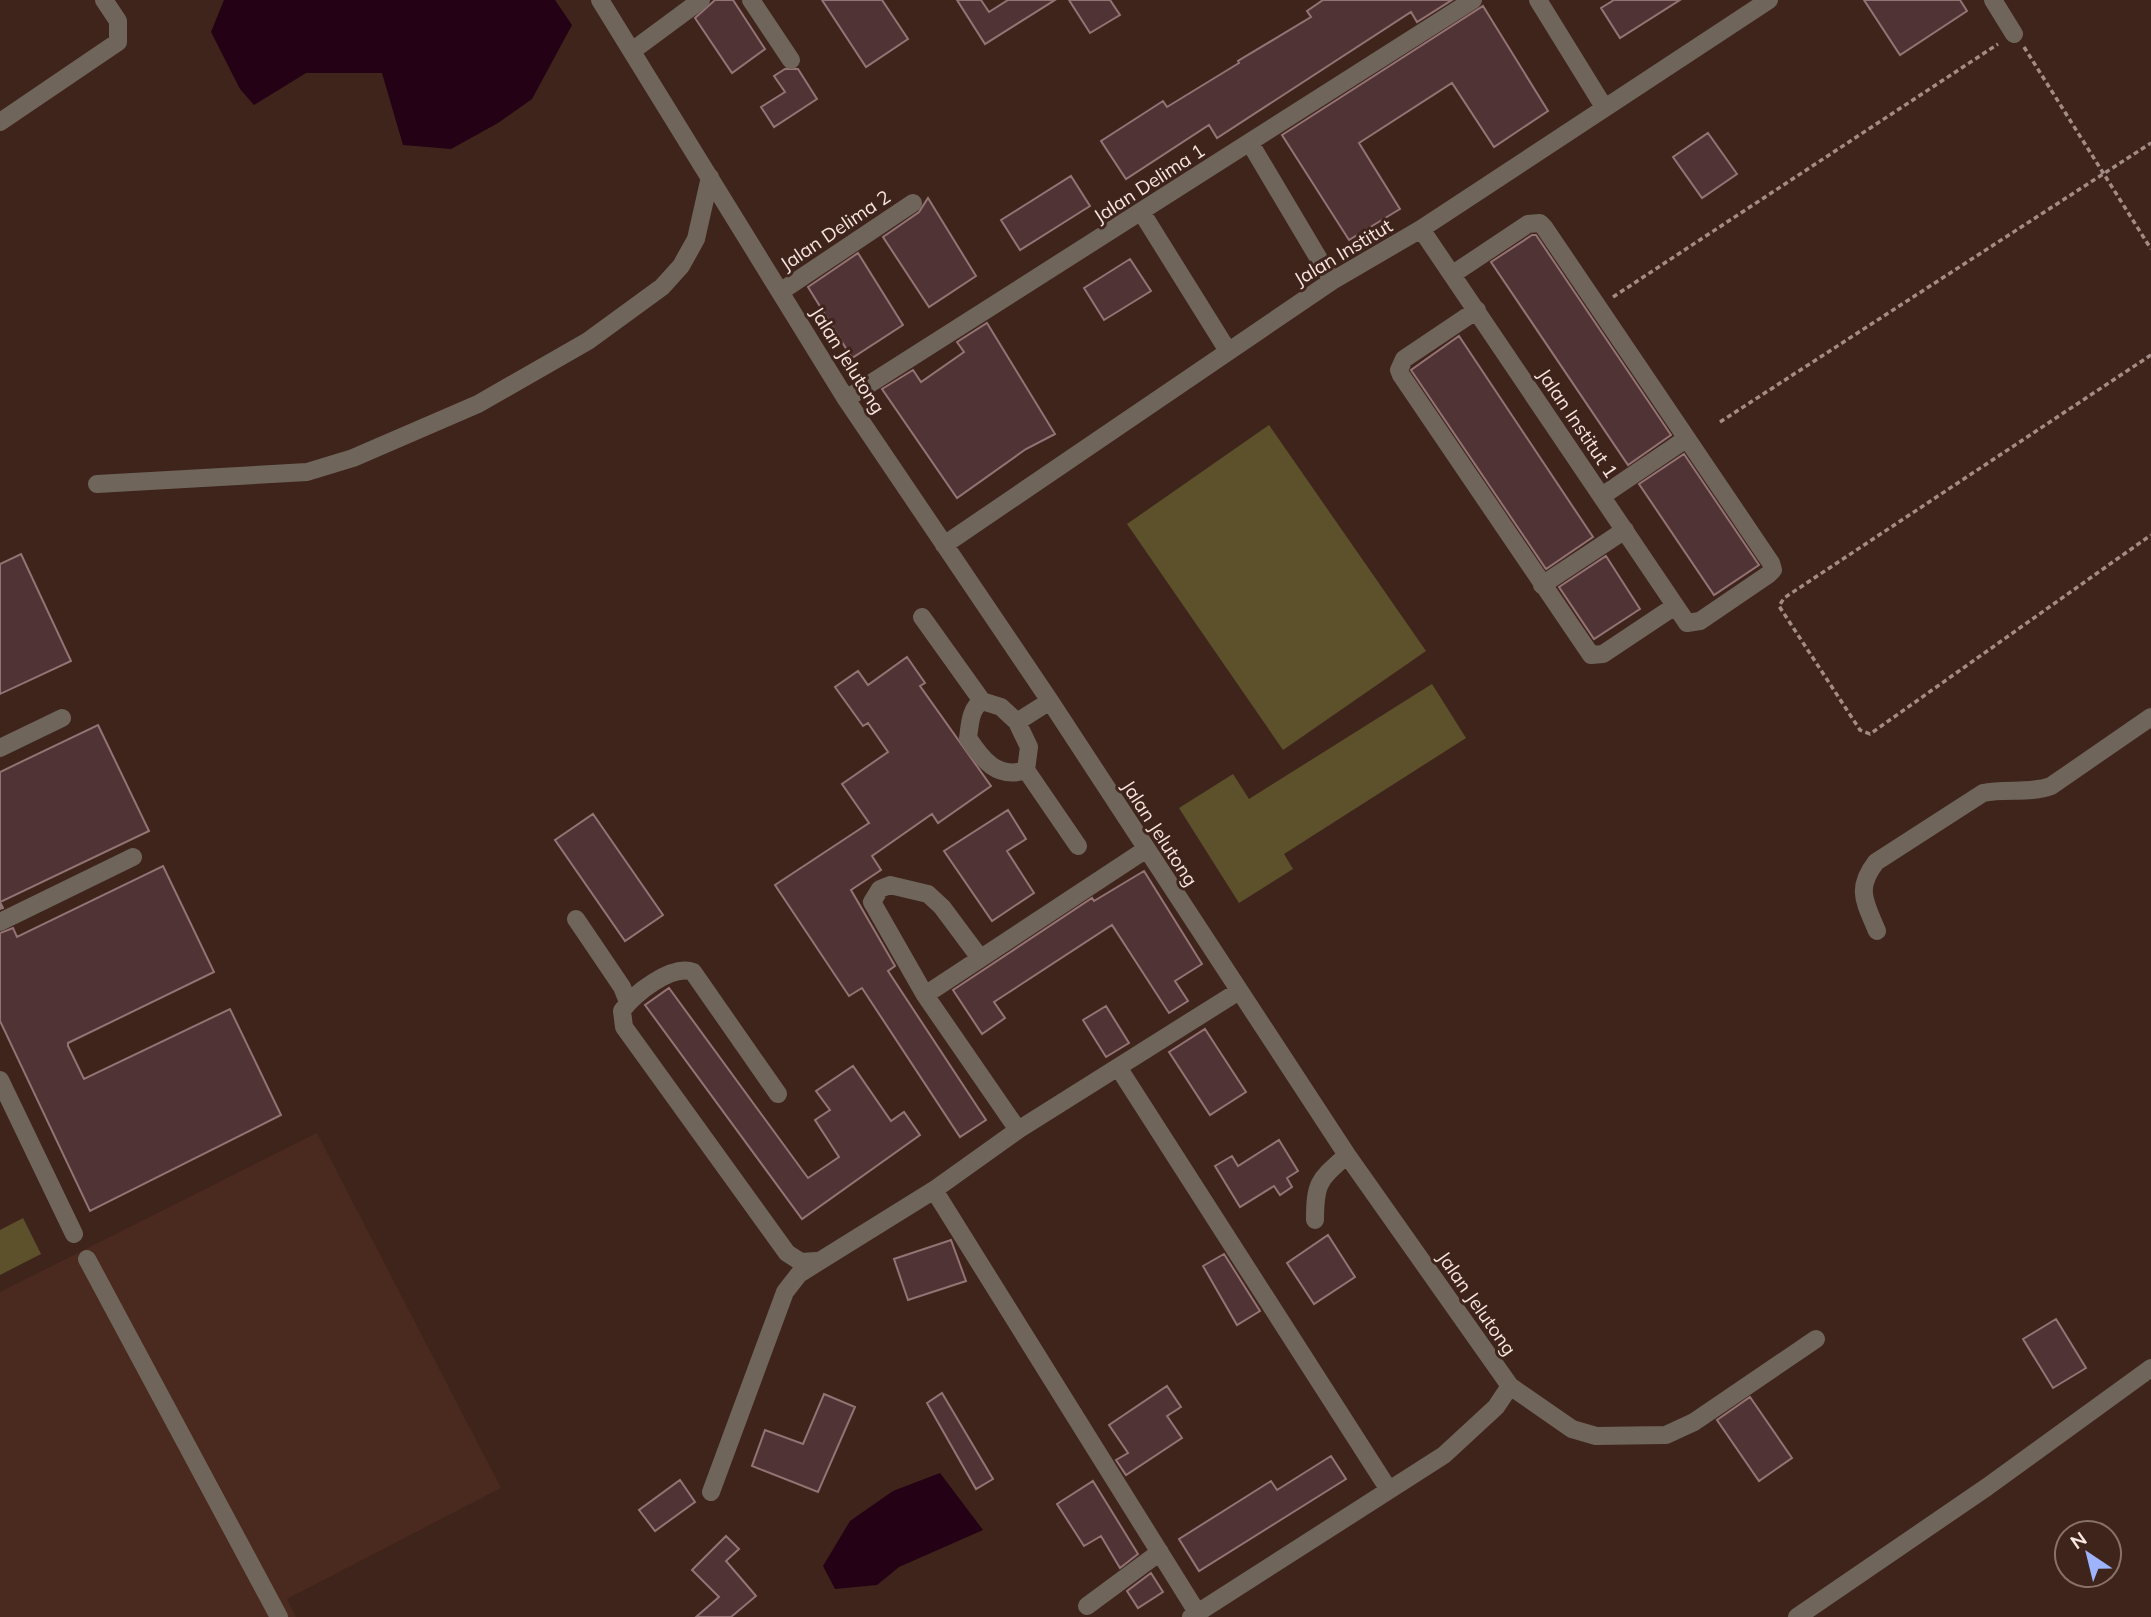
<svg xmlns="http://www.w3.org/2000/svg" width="2151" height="1617" viewBox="0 0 2151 1617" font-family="Mulish,sans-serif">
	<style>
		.built { fill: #4a291e }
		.green { fill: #5d512c }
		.water { fill: #240115 }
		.building { fill: #503335; stroke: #947375; stroke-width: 2 }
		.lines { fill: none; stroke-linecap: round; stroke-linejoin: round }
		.path { stroke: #a28c85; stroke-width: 3.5; stroke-dasharray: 5 3.5; stroke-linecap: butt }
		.minor { stroke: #6f655b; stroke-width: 18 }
		.labels { text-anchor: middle; stroke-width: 6; stroke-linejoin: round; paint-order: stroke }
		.street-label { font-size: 19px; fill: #f7e5df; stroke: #3e241b }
	</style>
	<rect width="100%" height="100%" fill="#3e241b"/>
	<path class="built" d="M317,1133L501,1488L287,1599L296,1617H0V1292Z"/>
	<path class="green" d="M1269,425L1426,651L1283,750L1127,524Z
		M1432,684L1466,738L1284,854L1293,869L1239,903L1179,808L1233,774L1249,799Z
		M23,1218L41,1254L0,1275V1230Z"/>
	<path class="water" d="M224,0H555L572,25L532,99L498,123L451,149L403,145L382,73H306L254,105L240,89L211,32Z
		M940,1473L983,1530L899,1567L877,1585L835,1589L823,1566L850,1521L893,1491Z"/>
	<path class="building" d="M715,0H733L765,49L732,73L695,18Z
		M822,0H882L908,39L866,67Z
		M957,0H981L989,12L1008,0H1055L985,44Z
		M1069,0H1110L1120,15L1090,33Z
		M1323,0H1452L1417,22L1411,12L1217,138L1209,125L1126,179L1101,141L1163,101L1167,107L1239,63L1238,61L1311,17L1307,11Z
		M1614,0H1680L1620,38L1601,8Z
		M1864,0H1960L1967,11L1900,55Z
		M1483,6L1548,111L1494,147L1452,83L1359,143L1400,209L1349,240L1282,135Z
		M785,69H798L817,99L774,127L761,107L785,92L774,76Z
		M1708,133L1737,174L1702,198L1673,157Z
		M1071,176L1090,206L1020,250L1001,220Z
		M928,198L976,276L929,307L883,237L919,212Z
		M1532,235H1536L1671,435L1628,465L1491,262Z
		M858,253L903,325L852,358L808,287Z
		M1130,259L1151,291L1104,320L1084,288Z
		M987,323L1055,434L1026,449L957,498L882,389L913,370L921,382L964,352L957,342Z
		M1459,336L1593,537L1546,569L1411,370Z
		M1684,454L1759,565L1714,595L1639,484Z
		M21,554L71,661L0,694V564Z
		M1606,556L1640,609L1594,639L1559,587Z
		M907,657L925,683L920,686L991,786L938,823L932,814L872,856L881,870L851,890L895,966L888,971L986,1120L960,1137L862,988L849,996L775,885L869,823L842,784L888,752L868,723L863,726L835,687L858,671L868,685Z
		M98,725L149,831L0,902L3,908L0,909V772Z
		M1008,810L1026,839L1007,851L1034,893L992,921L944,851Z
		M593,814L663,915L625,941L555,840Z
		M163,866L214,972L68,1043V1046L84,1079L230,1009L281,1115L90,1211L0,1021V933L13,928L17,937Z
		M1144,871L1202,964L1175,981L1188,1001L1169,1013L1112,925L994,1002L1005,1018L982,1034L953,990L1092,898L1094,901Z
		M669,988L808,1178L839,1157L815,1120L830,1110L816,1091L853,1066L891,1121L904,1112L920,1135L802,1219L645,1005Z
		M1106,1006L1129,1043L1106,1057L1083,1020Z
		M1205,1029L1246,1092L1210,1115L1169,1052Z
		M1279,1140L1298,1171L1287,1178L1292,1187L1280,1195L1274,1186L1240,1207L1215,1166L1232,1156L1238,1166Z
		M1328,1235L1355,1277L1314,1304L1287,1263Z
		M951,1240L966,1281L908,1300L894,1259Z
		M1224,1254L1260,1311L1237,1325L1203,1266Z
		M2056,1319L2086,1368L2053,1388L2023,1339Z
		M1167,1386L1181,1407L1167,1416L1182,1438L1126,1475L1116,1460L1128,1453L1109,1425Z
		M942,1393L993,1479L976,1489L927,1403Z
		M824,1394L855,1407L818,1492L752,1466L765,1430L803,1444Z
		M1750,1397L1792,1458L1759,1481L1717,1420Z
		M1331,1456L1346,1479L1199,1571L1179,1539L1271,1481L1277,1490Z
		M680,1480L695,1502L655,1531L639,1510Z
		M1093,1481L1138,1554L1120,1568L1101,1536L1084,1546L1057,1504Z
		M726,1536L739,1549L726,1561L756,1596L731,1617H696L719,1597L692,1570Z
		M1151,1573L1163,1592L1138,1608L1127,1591Z"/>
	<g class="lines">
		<path class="path" d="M2024,47L2151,249
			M1613,297L1998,44
			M2151,355L1784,598L1779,606L1860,730L1870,734L2151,535
			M1720,422L2151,143"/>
		<path class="minor" d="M600,0L846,399L1050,701L1347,1155L1510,1386L1572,1429L1596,1436L1666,1435L1694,1422L1816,1339
			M751,0L791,60
			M1538,0L1604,107
			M1993,0L2014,34
			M632,51L701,0
			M0,122L118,42V21L104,0
			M1250,143L1332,281
			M1142,213L1228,351
			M1421,229L1687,623L1700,621L1769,574L1773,570L1771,563L1544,227L1540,223L1528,224L1453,274
			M780,292L913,203
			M1477,310L1404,359L1399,370L1401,375L1591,655L1603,654L1675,606
			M846,399L1473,0
			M97,484L307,472L353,458L478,404L588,341L662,287L681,266L696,239L710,177
			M1602,496L1686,439
			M944,545L1332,281L1421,229L1769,0
			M1542,585L1625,530
			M922,617L982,701L1001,707L1017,722L1029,747L1026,770L1078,846
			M982,701C970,709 970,724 968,738C982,759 997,780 1026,770
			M1017,722L1050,701
			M0,748L62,718
			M576,919L622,987L628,1002
			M0,922L133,857
			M1877,931C1865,902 1855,889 1876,862L1983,793C2005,788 2030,794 2051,786L2151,717
			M980,958L942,907L928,894L890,885L880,889L872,902L925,995L1018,1130
			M925,995L1145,850
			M1118,1067L1389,1490
			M0,1080L74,1234
			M778,1094L693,972C672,964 633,994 622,1011L624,1027L787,1253L801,1262L816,1261
			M934,1190L1200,1617
			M1315,1220C1315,1182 1319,1180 1347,1155
			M87,1259L279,1617
			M711,1492L785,1292L799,1274L934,1190L1018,1130L1239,991
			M1087,1606L1160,1552
			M1191,1617L1444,1455L1496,1407L1510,1386
			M1797,1617L1987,1487L2151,1368"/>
	</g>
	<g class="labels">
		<g class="street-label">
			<text transform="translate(1149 183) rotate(-33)" y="7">Jalan Delima 1</text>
			<text transform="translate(835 230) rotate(-34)" y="7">Jalan Delima 2</text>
			<text transform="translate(1343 252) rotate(-31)" y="7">Jalan Institut</text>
			<text transform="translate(848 360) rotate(58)" y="7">Jalan Jelutong</text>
			<text transform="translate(1578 423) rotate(56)" y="7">Jalan Institut 1</text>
			<text transform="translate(1160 833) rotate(57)" y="7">Jalan Jelutong</text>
			<text transform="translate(1477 1303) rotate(55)" y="7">Jalan Jelutong</text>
		</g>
	</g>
	<g transform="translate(2088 1554) rotate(325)"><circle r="33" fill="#3e241b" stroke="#887169" stroke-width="2"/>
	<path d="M0-5L12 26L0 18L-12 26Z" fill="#9db4fd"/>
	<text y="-10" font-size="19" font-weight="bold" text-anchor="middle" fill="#f7e5df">N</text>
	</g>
</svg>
